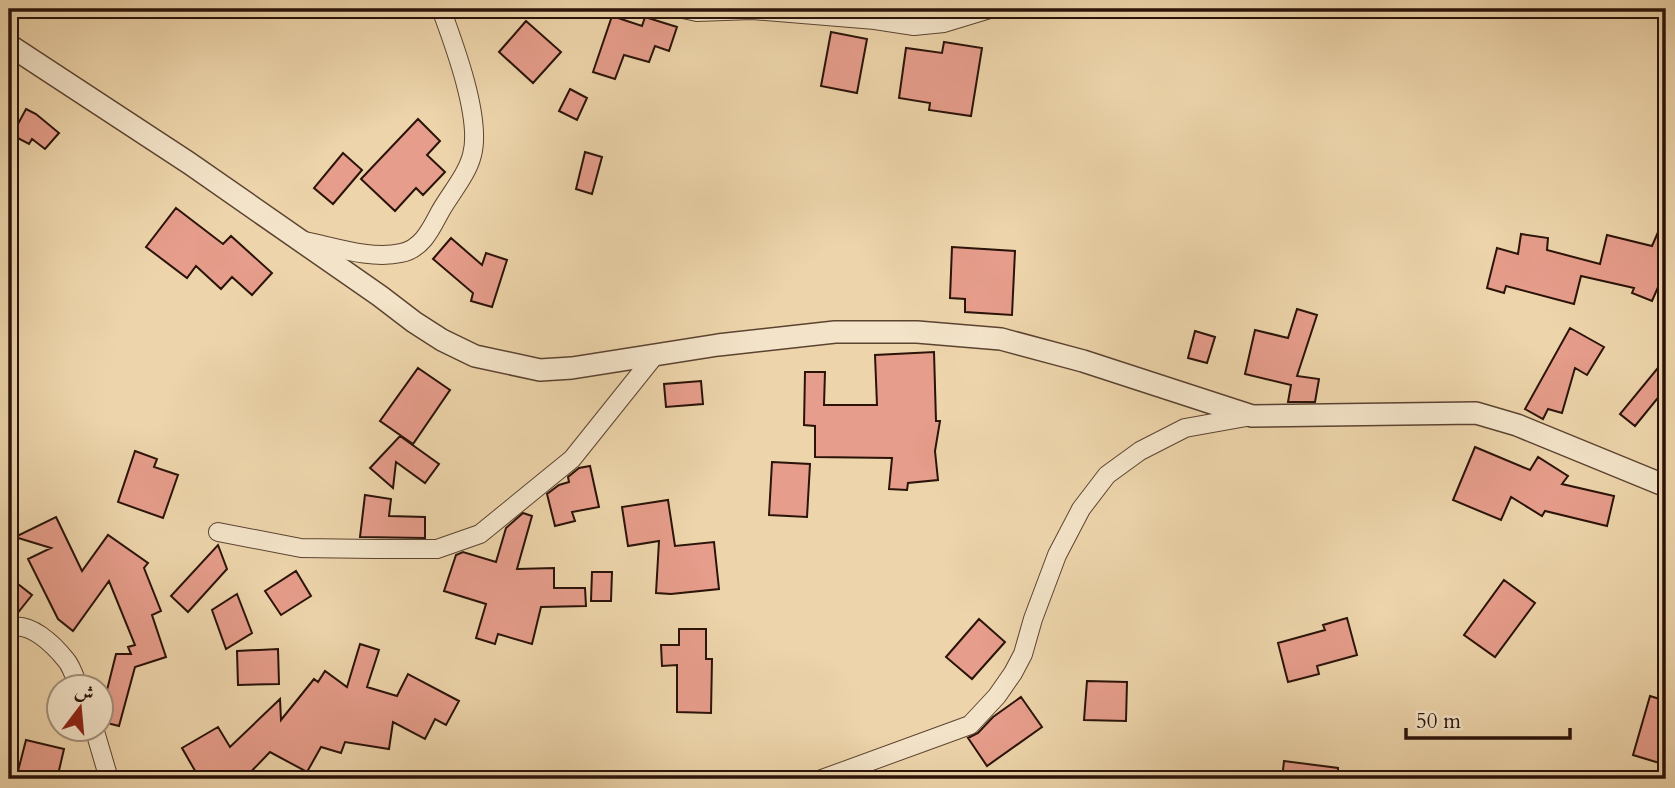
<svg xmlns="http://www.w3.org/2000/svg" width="1675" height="788" viewBox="0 0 1675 788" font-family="Cardo,Amiri,serif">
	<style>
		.building { fill: #e69d8b; stroke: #2a1309; stroke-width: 2 }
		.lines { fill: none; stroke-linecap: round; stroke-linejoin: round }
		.minor-casing { stroke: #5b4331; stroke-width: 20 }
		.tertiary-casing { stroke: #5b4331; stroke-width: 24 }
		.minor { stroke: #f3e3c8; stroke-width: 18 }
		.tertiary { stroke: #f3e3c8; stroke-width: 21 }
	</style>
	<rect width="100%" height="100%" fill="#edd4aa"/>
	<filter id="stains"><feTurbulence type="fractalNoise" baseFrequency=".00286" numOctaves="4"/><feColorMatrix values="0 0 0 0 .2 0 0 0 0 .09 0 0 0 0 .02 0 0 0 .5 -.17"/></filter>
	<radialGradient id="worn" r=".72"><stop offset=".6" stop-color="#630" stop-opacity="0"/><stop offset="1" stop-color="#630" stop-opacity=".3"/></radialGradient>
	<path class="building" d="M612,16L642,26L645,17L677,27L669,51L655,46L649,62L624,55L615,79L593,72Z
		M526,21L561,52L533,83L499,52Z
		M831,32L867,39L857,93L821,86Z
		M944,42L982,48L971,116L929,110L930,103L899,98L906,48L942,53Z
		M570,89L587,98L577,120L559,111Z
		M26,109L36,114L59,133L45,149L32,139L29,144L12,135Z
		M418,119L440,141L427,155L445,172L423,195L416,188L395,211L361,179Z
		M585,152L602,157L592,194L576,189Z
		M343,153L362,170L333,204L314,188Z
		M176,208L223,244L231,236L272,273L252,295L232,277L221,289L196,266L187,278L146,247Z
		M1666,214V269L1652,301L1632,293L1634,288L1581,276L1574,304L1506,286L1504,293L1487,288L1497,248L1518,254L1521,234L1548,238L1547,250L1600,264L1607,235L1652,246Z
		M451,238L482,265L486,253L507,260L492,307L471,301L473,293L433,259Z
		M952,247L1015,251L1012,315L965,312V299L950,298Z
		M1297,309L1317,315L1297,376L1319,379L1315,402H1288L1291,385L1245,374L1255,330L1288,338Z
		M1570,328L1604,347L1587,375L1575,368L1562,413L1548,409L1543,419L1525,409Z
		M1195,331L1215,337L1207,363L1188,358Z
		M934,352L936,421H940L935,451L938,480L908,483L907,490L889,489L892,458L815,457V426L804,425L805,372H825L824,405H877L875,355Z
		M1666,358V388L1635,426L1620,414Z
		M418,368L450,390L413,444L380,421Z
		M701,381L703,404L666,407L664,384Z
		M400,436L439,464L425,483L396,462L393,488L370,468Z
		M1475,447L1530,470L1538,457L1568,476L1562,484L1614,496L1607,526L1545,511L1542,516L1511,497L1501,520L1453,500Z
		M135,451L157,459L154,467L178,475L163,518L118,502Z
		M772,462L810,464L807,517L769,515Z
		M590,466L599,507L572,512L575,521L555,526L547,494L559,485L569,482L568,477L579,468Z
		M365,495L391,499L389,516L425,517V538L360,537Z
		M668,500L675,546L714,542L719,589L671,594L656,593L659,541L628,546L622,507Z
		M523,513L532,516L517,569L554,568V588H585L586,606L541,607L532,644L498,634L495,644L476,638L486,604L444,591L456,555L463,552L496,562L506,528Z
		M56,517L82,571L108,535L148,563L144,568L161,611L152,615L166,657L135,667L119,726L103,722L102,710L116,654H131L128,647L135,645L109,581L73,631L58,619L28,559L51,548L15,537Z
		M218,545L227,569L188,612L171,596Z
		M296,571L311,596L281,615L265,591Z
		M592,572H612L611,601H591Z
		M9,577L32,595L16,615L9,616Z
		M1504,580L1535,603L1495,657L1464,635Z
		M237,594L252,633L226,649L212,610Z
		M1347,618L1357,655L1317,666L1319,674L1288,682L1278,643L1325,630L1323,625Z
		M979,619L1005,642L972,679L946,657Z
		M679,629H706V659H712L711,713L677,712V665L662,666L661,645H679Z
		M360,644L379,650L367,687L397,696L408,674L459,701L446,725L435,719L425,739L393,722L389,749L345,742L341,753L321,747L307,772L270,752L244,779H201L198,776L182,748L218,727L230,747L280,699L281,720L314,679L318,682L325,671L347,687Z
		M278,649L279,684L238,685L237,651Z
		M1087,681L1127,682L1126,721L1084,720Z
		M1650,696L1666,701V765L1633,755Z
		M1021,697L1042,727L987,766L968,738L978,733L993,717Z
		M26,740L64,749L57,779H33L17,775Z
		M1284,761L1338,768V779H1282Z"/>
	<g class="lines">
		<defs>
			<path id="minor" d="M683,9L697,12L752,10L875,20L914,26L944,23L990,9
				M300,240C332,246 370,260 401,253C422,249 431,229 440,212C450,194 467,175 472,155C482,119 454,44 441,9
				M218,532L301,548L375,549H437L480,534L572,459L656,354
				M9,628C29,620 54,645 66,660C72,667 75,678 78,686
				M94,728L109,779
				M822,779L970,725L997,696L1013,673L1023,654L1033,619L1057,555L1081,509L1107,475L1140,451L1185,428L1252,416"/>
			<path id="tertiary" d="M9,45L189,163L380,296L414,322L442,340L475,356L540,370L572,368L718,345L835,332H917L1001,339L1083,361L1252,416L1476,413L1517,425L1666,486"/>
		</defs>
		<use href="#minor" class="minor-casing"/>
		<use href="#tertiary" class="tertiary-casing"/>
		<use href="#minor" class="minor"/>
		<use href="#tertiary" class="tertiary"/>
	</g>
	<rect width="1675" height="788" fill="none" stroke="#edd4aa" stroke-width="35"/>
	<rect x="10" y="10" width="1654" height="767" fill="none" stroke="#2a1309" stroke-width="3.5"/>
	<rect x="18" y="18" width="1640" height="753" fill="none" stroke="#2a1309" stroke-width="2"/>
	<g transform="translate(80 708) rotate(16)"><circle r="33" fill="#f3e3c8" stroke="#a3907c" stroke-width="2"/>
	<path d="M0-5L12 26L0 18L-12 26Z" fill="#8f2418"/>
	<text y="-10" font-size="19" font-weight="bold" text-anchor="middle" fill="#2a1309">ش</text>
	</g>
	<path d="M1406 728v10h164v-10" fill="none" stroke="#2a1309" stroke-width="3.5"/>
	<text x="1416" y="728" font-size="21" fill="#2a1309" stroke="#f3e3c8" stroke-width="5" paint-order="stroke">50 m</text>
	<rect width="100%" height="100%" filter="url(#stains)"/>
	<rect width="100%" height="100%" fill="url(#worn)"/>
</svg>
